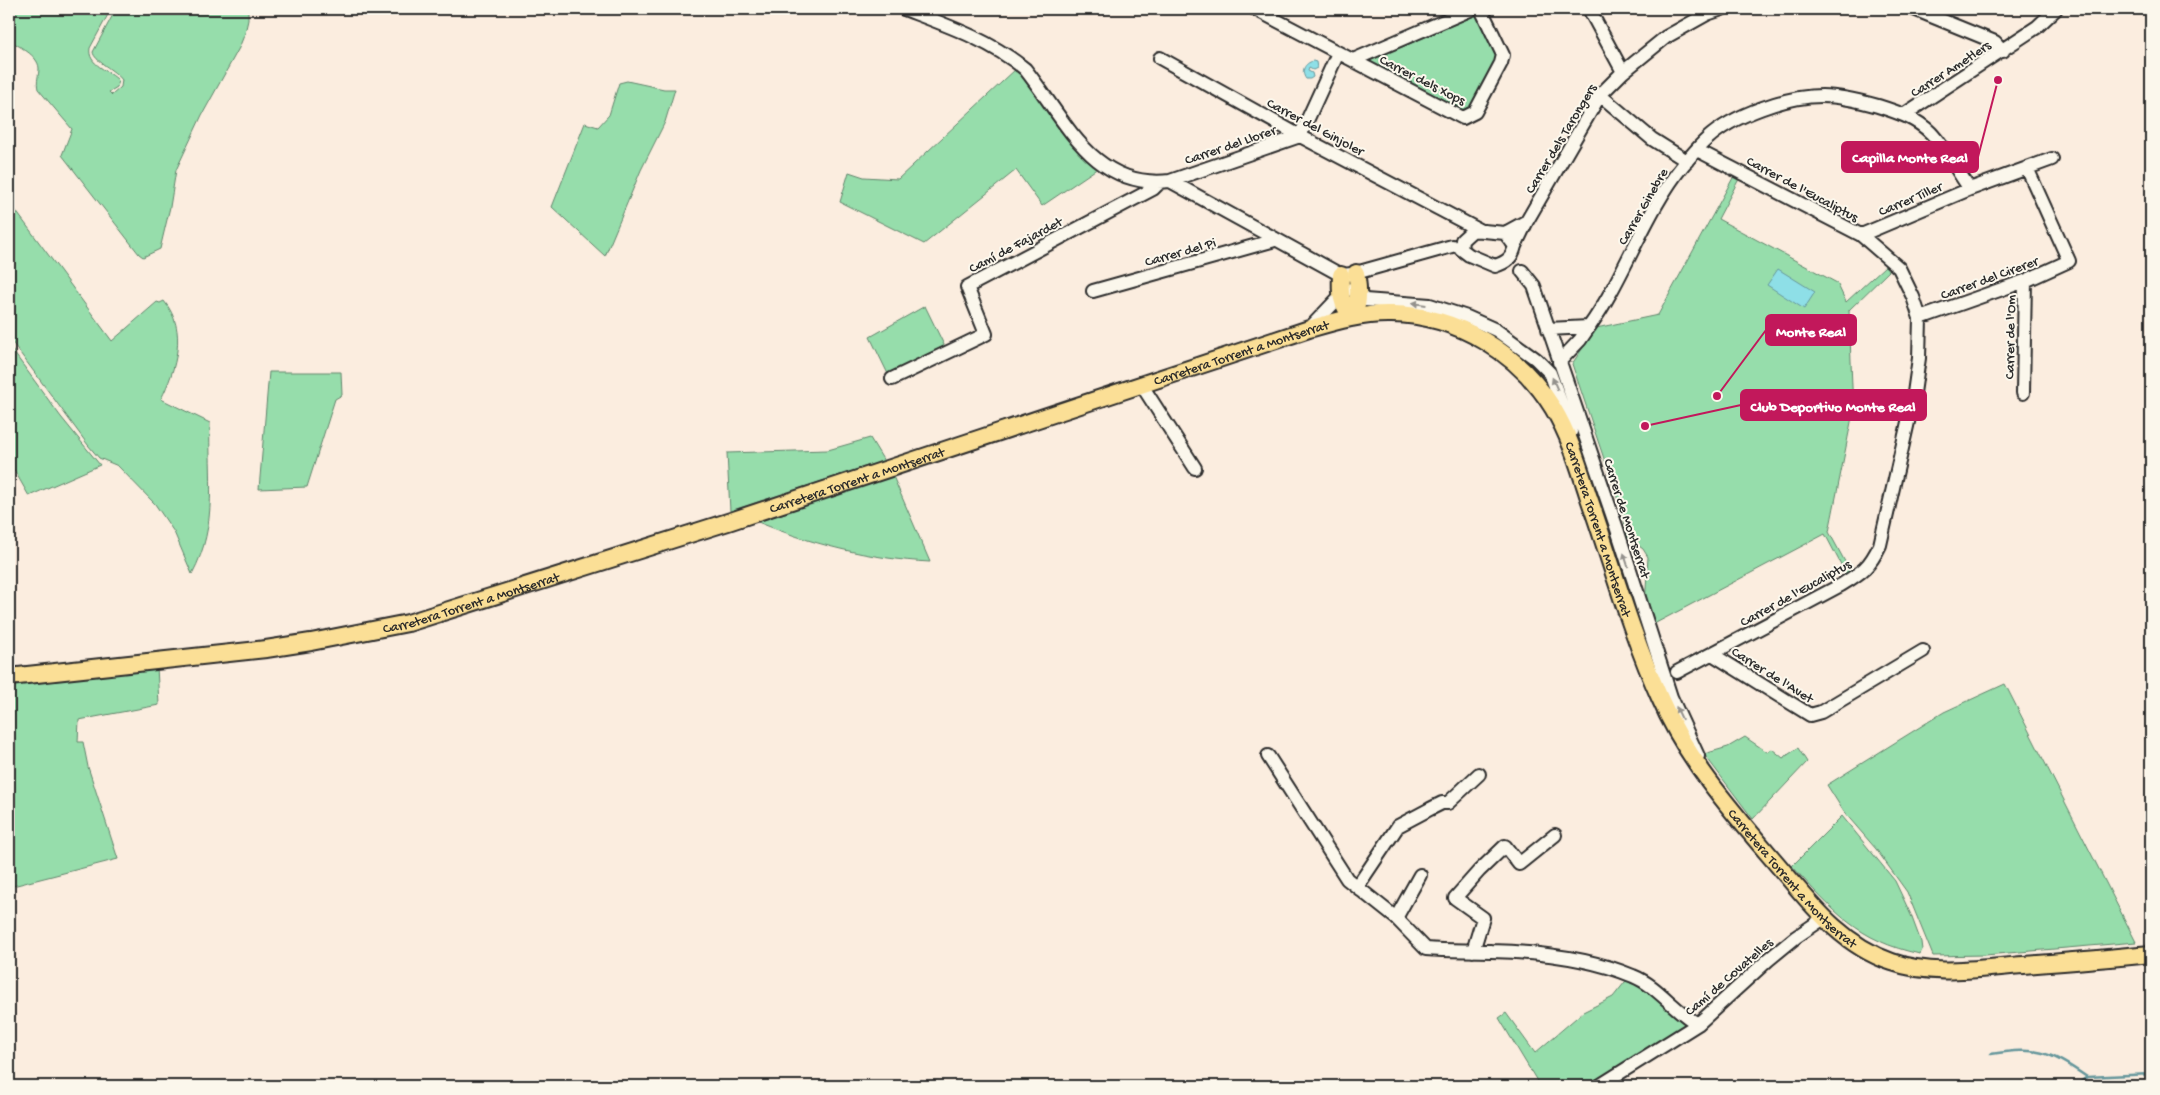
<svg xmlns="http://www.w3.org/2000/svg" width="2160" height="1095" viewBox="0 0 2160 1095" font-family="'Gochi Hand',sans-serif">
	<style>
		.green { fill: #96ddab; stroke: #60846b }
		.water { fill: #8edfe7; stroke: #66979c }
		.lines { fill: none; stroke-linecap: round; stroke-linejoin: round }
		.stream { stroke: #66979c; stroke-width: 2.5 }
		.minor-casing { stroke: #2b2b2b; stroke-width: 16 }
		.major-casing { stroke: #2b2b2b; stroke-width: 20 }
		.minor { stroke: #fbf7ec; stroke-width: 12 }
		.major { stroke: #fbdf96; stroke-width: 16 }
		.oneway { fill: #93918c }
		.labels { text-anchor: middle; stroke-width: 4; stroke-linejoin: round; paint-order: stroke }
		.street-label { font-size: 14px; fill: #2b2b2b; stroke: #fbf7ec }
		.leader { fill: none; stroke: #c2185b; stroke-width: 2 }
		.callout-dot { fill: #c2185b; stroke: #fbf7ec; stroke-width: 2 }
		.callout { fill: #c2185b; stroke: #c2185b; stroke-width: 2 }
		.callout-label { font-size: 15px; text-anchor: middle; font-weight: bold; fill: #fff }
	</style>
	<rect width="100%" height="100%" fill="#fbeddf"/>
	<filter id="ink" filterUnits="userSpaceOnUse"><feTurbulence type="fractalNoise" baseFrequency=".02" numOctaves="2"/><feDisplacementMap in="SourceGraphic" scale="10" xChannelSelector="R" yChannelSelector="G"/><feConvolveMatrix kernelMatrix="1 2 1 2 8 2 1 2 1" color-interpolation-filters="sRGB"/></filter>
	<g filter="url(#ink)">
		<path class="green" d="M9,9H111L90,48C87,65 109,70 119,81L117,87L109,92L112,95L121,87L122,80C115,70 94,61 93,52L116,9H248V20L245,33L239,48L202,115L176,170L170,207L160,249L143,257L139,254L62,155L72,129L38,89C36,81 39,75 39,68C38,55 18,46 9,40Z
			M1477,15L1497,51V60L1469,109L1463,112L1367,62Z
			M1017,68L1098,168L1042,206L1016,170L924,244L840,202L849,172L864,177L898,179Z
			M627,81L664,89H675L665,122L641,170L605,256L552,207L585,123L598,127L609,115L619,83Z
			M1734,176L1739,179L1718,219L1837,283L1846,302L1885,266L1889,271L1849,310L1853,412L1829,532L1850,571L1846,574L1825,534L1652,625L1644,620L1648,557L1643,549L1628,538L1623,515L1572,364L1596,328L1658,315Z
			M13,207L112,341L157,302L160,303L164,301C188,330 176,369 161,399L210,423C208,475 219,524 192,574L174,532L155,504L118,466L99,458L88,445L9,338V211Z
			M925,306L945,347L888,374L870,337Z
			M9,346L61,417L100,465L29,496L9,461Z
			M269,372H341L342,395L335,399L307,487L259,489Z
			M870,438L884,461L730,511L727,453L828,450Z
			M892,474L930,562C869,559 810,544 753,520Z
			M157,666L159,705L79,720L78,742H83L88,767L118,859L9,887V684Z
			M2005,684L2136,942L1985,955L1933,956L1907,892L1876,849L1844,812L1827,785L1944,712Z
			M1745,737L1767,752L1772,749L1783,758L1798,748L1807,762L1753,819L1704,754L1728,747Z
			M1842,816L1895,881L1911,915L1921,942L1922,950L1920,954C1858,941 1833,911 1792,866Z
			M1629,977L1691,1025L1593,1086H1540L1499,1018L1506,1013L1535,1053L1583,1012L1613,997Z"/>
		<path class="water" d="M1313,61L1316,62L1317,68L1313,70L1309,68L1308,71L1312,73L1313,77L1310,79H1306C1300,71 1305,63 1313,61Z
			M1778,269L1815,292L1804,309L1767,285Z"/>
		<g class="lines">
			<path class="stream" d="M1991,1054C2037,1047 2048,1050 2087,1077
				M2075,1086L2087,1077L2151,1074"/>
			<defs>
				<path id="minor" d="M904,9C946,25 990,40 1025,69C1065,119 1093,190 1170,181L1341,275L1352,274L1452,246
					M1255,9L1463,118L1475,112L1501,63L1503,55L1481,9
					M1589,9L1623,72
					M1914,9L1995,42L2003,51
					M1160,58L1300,136L1479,230
					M1353,60L1472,9
					M1600,95L1652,139L1687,161
					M1905,114L2037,27L2056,9
					M1170,181L1300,136L1338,53
					M1527,221L1600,95L1623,72L1666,37L1707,14L1722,9
					M1473,230L1505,233L1515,246C1512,258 1507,262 1495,266L1469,255L1461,249L1462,240Z
					M1505,233L1527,221L1515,246
					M1861,235L1970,189L2052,159
					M1522,271L1534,286L1616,526L1671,697L1698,756
					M1093,291L1275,240
					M1920,318L2025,281L2069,261L2027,168
					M1589,327C1625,277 1645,211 1684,164C1691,156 1699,146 1707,139C1733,115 1787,96 1822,96C1841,96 1860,101 1878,106C1897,112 1916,118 1931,133C1946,149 1957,171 1970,189
					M1309,329L1346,290L1353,289L1365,300L1430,305L1467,317L1496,330L1536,359L1550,373L1570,426L1571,432
					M1548,329L1589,327L1580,340L1559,362
					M892,379L986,334L967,287L1153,189L1160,182
					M1141,384L1195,468
					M2023,393L2025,281
					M1712,654L1810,715L1821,712L1923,651
					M1677,672L1841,585C1862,572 1869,568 1880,545L1913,400L1919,358L1920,318L1913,297L1899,268L1861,235L1697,150
					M1268,756L1347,879L1396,918L1426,949C1448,951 1469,950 1491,951C1536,952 1591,958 1633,976C1658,986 1674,1011 1698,1024
					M1357,887L1398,826L1430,809L1442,803H1448L1479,774
					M1396,918L1420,875
					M1473,951L1483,918L1455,898L1479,871L1505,846L1519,864L1555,835
					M1599,1086L1698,1024L1768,960L1796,937L1824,918"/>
				<g id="major">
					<path d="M1341,275C1340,291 1340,305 1353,317"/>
					<path d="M1353,317C1360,303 1359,288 1356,273"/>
					<path id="s1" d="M9,677L266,649L311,642L408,623L731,521L1309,329C1336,321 1364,313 1392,314C1457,315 1519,353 1553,408C1570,436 1579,467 1589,498C1612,564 1631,634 1660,698C1688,763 1737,817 1782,870C1814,908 1844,946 1892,962C1935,977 1980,968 2024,965C2067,962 2109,958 2151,954"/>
				</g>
			</defs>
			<use href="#minor" class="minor-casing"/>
			<use href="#major" class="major-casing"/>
			<use href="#minor" class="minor"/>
			<use href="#major" class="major"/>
		</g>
		<defs><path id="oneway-solid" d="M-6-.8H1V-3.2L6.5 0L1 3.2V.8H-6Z" transform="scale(1.25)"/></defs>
		<g class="oneway">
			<use href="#oneway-solid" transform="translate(1419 304) rotate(-172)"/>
			<use href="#oneway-solid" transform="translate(1555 384) rotate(-113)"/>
			<use href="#oneway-solid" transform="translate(1626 560) rotate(-108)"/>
			<use href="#oneway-solid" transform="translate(1679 713) rotate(-115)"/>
		</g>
	</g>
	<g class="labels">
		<g class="street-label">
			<text transform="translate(1950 68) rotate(-33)" y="5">Carrer Ametlers</text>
			<text transform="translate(1423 79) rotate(27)" y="5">Carrer dels Xops</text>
			<text transform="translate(1316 126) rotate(28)" y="5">Carrer del Ginjoler</text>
			<text transform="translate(1560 138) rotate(-59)" y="5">Carrer dels Tarongers</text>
			<text transform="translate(1230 144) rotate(-19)" y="5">Carrer del Llorer</text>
			<text transform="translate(1803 188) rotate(28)" y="5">Carrer de l'Eucaliptus</text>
			<text transform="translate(1910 198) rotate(-23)" y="5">Carrer Tiller</text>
			<text transform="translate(1642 206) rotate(-60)" y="5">Carrer Ginebre</text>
			<text transform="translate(1015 244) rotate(-28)" y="5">Camí de Fajardet</text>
			<text transform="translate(1180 251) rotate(-16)" y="5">Carrer del Pi</text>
			<text transform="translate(1989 277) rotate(-20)" y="5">Carrer del Cirerer</text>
			<text transform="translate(2009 337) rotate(-89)" y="5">Carrer de l'Om</text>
			<text dy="5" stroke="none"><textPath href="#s1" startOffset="1279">Carretera Torrent a Montserrat</textPath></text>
			<text dy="5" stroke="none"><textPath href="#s1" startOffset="874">Carretera Torrent a Montserrat</textPath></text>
			<text transform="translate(1628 518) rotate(72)" y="5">Carrer de Montserrat</text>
			<text dy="5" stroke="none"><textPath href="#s1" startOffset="1759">Carretera Torrent a Montserrat</textPath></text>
			<text transform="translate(1795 592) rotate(-29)" y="5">Carrer de l'Eucaliptus</text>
			<text dy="5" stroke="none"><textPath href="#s1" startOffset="469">Carretera Torrent a Montserrat</textPath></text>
			<text transform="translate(1773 674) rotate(32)" y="5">Carrer de l'Avet</text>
			<text dy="5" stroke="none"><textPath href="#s1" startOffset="2164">Carretera Torrent a Montserrat</textPath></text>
			<text transform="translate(1728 976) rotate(-41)" y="5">Camí de Covatelles</text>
		</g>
	</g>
	<path class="leader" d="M1998 80L1978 157M1717 396L1766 330M1645 426L1741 405"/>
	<g class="callout-dot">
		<circle cx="1998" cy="80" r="5"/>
		<circle cx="1717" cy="396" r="5"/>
		<circle cx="1645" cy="426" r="5"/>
	</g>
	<g class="callout">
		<rect x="1842" y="142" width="136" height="30" rx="5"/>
		<rect x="1766" y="315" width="90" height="30" rx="5"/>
		<rect x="1741" y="390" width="185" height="30" rx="5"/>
	</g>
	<g class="callout-label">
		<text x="1910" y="162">Capilla Monte Real</text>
		<text x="1811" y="336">Monte Real</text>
		<text x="1833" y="411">Club Deportivo Monte Real</text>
	</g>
	<rect width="2160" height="1095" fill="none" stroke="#fbf7ec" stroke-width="30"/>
	<rect x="15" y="15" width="2130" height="1065" fill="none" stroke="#2b2b2b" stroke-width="2" filter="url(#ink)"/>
</svg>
